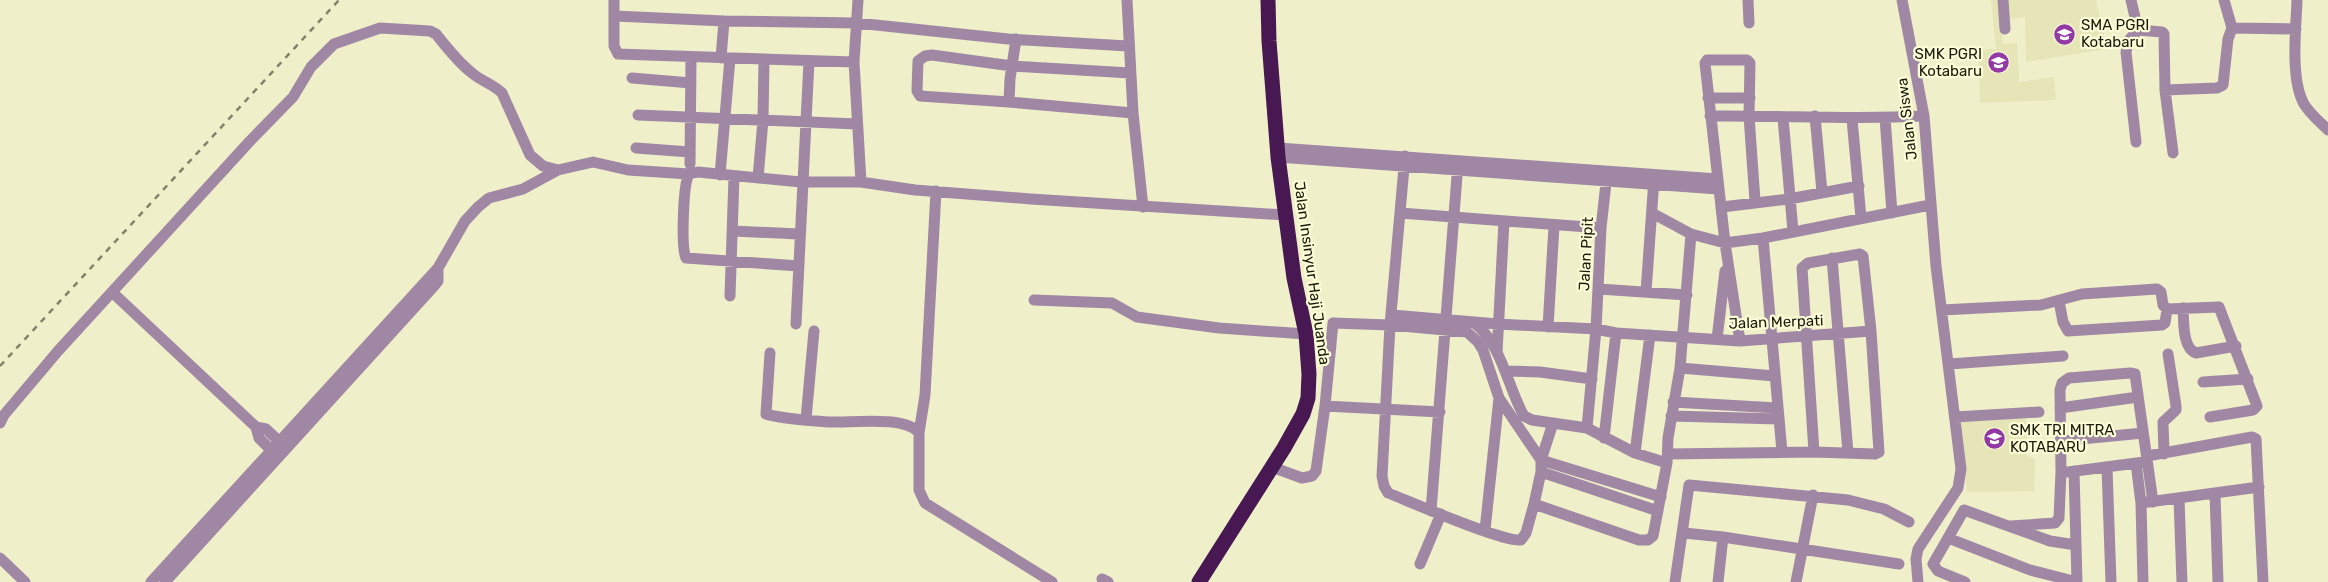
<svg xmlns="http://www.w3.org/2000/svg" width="2328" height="582" viewBox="0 0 2328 582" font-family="Rubik,sans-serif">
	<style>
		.built { fill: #e5e5b8 }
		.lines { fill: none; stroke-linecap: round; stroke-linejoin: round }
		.minor { stroke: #a088a5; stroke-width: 11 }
		.highway { stroke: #481852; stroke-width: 15 }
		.rail { stroke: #82826a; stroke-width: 2.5; stroke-dasharray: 6 6; stroke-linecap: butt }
		.labels { text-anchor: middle; stroke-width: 4.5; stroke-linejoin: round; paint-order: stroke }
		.poi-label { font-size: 15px; fill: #1a1a0d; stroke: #fcfdd7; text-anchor: start }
		.street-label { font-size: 15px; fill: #1a1a0d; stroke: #fcfdd7 }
	</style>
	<rect width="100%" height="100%" fill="#efefca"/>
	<path class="built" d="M1991,0H1997L2003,44L2017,43L2019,82L2054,77L2056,100L1980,103L1978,50L1996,49Z
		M2007,0H2096L2107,49L2026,62L2025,17L2009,19Z
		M2026,418L2027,456L2035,459L2034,491L1967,492L1960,422Z"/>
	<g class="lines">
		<path class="minor" d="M614,0V46L618,54L854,62
			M858,0L854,62L861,182L915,190L1031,199L1285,215
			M1127,0L1133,113L1143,207
			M1748,0L1749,23
			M1902,0L1924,116L1936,266L1961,469L1958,488L1918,549L1916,559L1918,582
			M2003,0L2005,29
			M2131,0L2138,30L2129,40L2126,52L2136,142
			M2297,0C2296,29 2290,79 2304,104C2310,114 2320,122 2328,130
			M615,16L724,21L857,23L1008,39L1128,46
			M2232,28L2296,29
			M2138,30L2162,32L2164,34L2165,90L2173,153
			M1016,39L1010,79L1009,102L1133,113
			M721,58L724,21
			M632,78L691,83
			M2165,90L2217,88L2223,85L2228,39L2232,28L2224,0
			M1708,98H1750
			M1009,102L920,96L917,91L918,61L925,56L932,55L1012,66L1130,73
			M638,115L857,124
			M1710,116C1781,115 1852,120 1924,116
			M1815,116L1822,192
			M1783,118L1793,231
			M1885,118L1892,213
			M1852,119L1861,218
			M636,148L690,152
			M1278,148L1718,179
			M1405,156L1390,325L1382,476L1384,486L1388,493C1411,502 1502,542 1521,540L1526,533L1534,504L1541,472V460L1553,423
			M1278,157L1718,189
			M690,164L691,58
			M720,175L730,58
			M758,178L763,120L764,59
			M1722,207L1789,199L1859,186
			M1400,213L1601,228
			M1652,213L1691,234L1725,243L1763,238L1930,205
			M733,231L799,234
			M1763,238L1782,452
			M1832,258L1848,453
			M799,266L686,258C681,248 683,184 689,174L698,172L801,182H861
			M438,268L465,221L478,207L489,198L523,189L558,170
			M1599,289L1687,295
			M112,292L256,427
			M1646,292L1654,179
			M730,296L734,177
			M1034,300L1112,303L1137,317L1219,328L1306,334
			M2059,301L2063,322L2068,331L2162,325L2165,323L2167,309
			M2183,308C2184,321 2182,348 2196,353L2236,346
			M1942,310L2041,305L2082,294L2157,289L2161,292L2163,305L2167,309L2219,307L2257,406L2253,410L2210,417
			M1392,315L1498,324L1596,329L1616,333L1740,341L1871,331
			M1473,322C1502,343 1507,386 1524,416L1532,420L1587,428L1635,453L1667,463
			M796,324L809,61
			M1548,327L1554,226
			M1717,339L1725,271
			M1740,341L1725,243L1705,63L1707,60H1747L1750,63L1749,116L1755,201
			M770,353L766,414C778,418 814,421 828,422C850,423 905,415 919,433V490L925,503L1052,582
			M1497,353L1504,221
			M1949,364L2063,356
			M1680,368L1775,376
			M1505,371L1540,372L1592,379
			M2203,382L2248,379
			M1673,402L1777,408
			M1325,406L1440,412
			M2060,408L2138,397
			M1671,416L1778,419
			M1955,417L2039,412
			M806,419L814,331
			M0,423L4,415L58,351L250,141L293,97L311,67L334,44L380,28L430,31L436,34C447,48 459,63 472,73C481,81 493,84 502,93L530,155L543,166L558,170L593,162L628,170L689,174
			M1587,428L1596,329L1601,228L1607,174
			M919,433L925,395L936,191
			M1604,438L1616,333
			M2061,441L2143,433
			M1635,453L1650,335
			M275,454L259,438L256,427L266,429L283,445
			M1668,454L1814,452L1875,454L1879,452L1871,331L1863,256L1860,254L1808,263L1802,268L1814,452
			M2164,454L2163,422L2176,410V406L2168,354
			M2147,456L2252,437L2256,439L2263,582
			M2136,463L2141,503L2143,582
			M1272,467L1302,478L1312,476L1316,471L1325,406L1333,323L1390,325L1467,332L1478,342L1483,350L1499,398L1541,460L1661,497
			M2107,468L2111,582
			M2074,471L2077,582
			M1541,472L1658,511
			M2068,472L2144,462
			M2215,494L2218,582
			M2179,499L2182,582
			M2141,503L2259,487
			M1534,504L1639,540H1648L1653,536L1667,463L1668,438L1680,368L1691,234
			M1431,511L1458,163
			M2011,526L2055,523L2059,518L2061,472L2060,390L2062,383L2069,378L2130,373L2135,374L2153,502
			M1485,530L1499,398
			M1684,533L1723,537L1899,564
			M1948,538L2030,570L2077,582
			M0,558L25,582
			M1420,564L1441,514
			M1102,579L1108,582
			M151,582L438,268V281L434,286L165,582
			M1675,582L1689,485L1848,500L1884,509L1909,522
			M1718,582L1723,537
			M1796,582L1813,495
			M1965,582L1938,571L1933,564L1964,510L2050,541L2076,545"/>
		<path class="highway" d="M1199,582L1284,448L1303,414L1308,398L1309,374L1306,334L1294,278L1278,157L1269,41L1268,0"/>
		<path class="rail" d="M0,366L339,0"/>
	</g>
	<defs>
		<symbol id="school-disc" viewBox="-11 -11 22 22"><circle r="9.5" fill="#9339a5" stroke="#fcfdd7"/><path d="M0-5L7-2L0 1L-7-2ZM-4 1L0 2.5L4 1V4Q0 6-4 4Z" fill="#fff"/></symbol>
	</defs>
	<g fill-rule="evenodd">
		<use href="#school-disc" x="2052" y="22" width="25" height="25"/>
		<use href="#school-disc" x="1986" y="50" width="25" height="25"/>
		<use href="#school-disc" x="1982" y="426" width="25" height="25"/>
	</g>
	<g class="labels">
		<g class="poi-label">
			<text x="2081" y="30">SMA PGRI<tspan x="2081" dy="17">Kotabaru</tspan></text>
			<text x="1982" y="59" text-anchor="end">SMK PGRI<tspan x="1982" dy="17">Kotabaru</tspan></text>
			<text x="2010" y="435">SMK TRI MITRA<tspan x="2010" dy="17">KOTABARU</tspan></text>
		</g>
		<g class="street-label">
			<text transform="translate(1907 119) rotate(-97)" y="5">Jalan Siswa</text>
			<text transform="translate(1586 254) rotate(-87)" y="5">Jalan Pipit</text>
			<text transform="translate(1312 273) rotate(82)" y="5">Jalan Insinyur Haji Juanda</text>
			<text transform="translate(1776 322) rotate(-2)" y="5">Jalan Merpati</text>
		</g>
	</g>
</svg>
